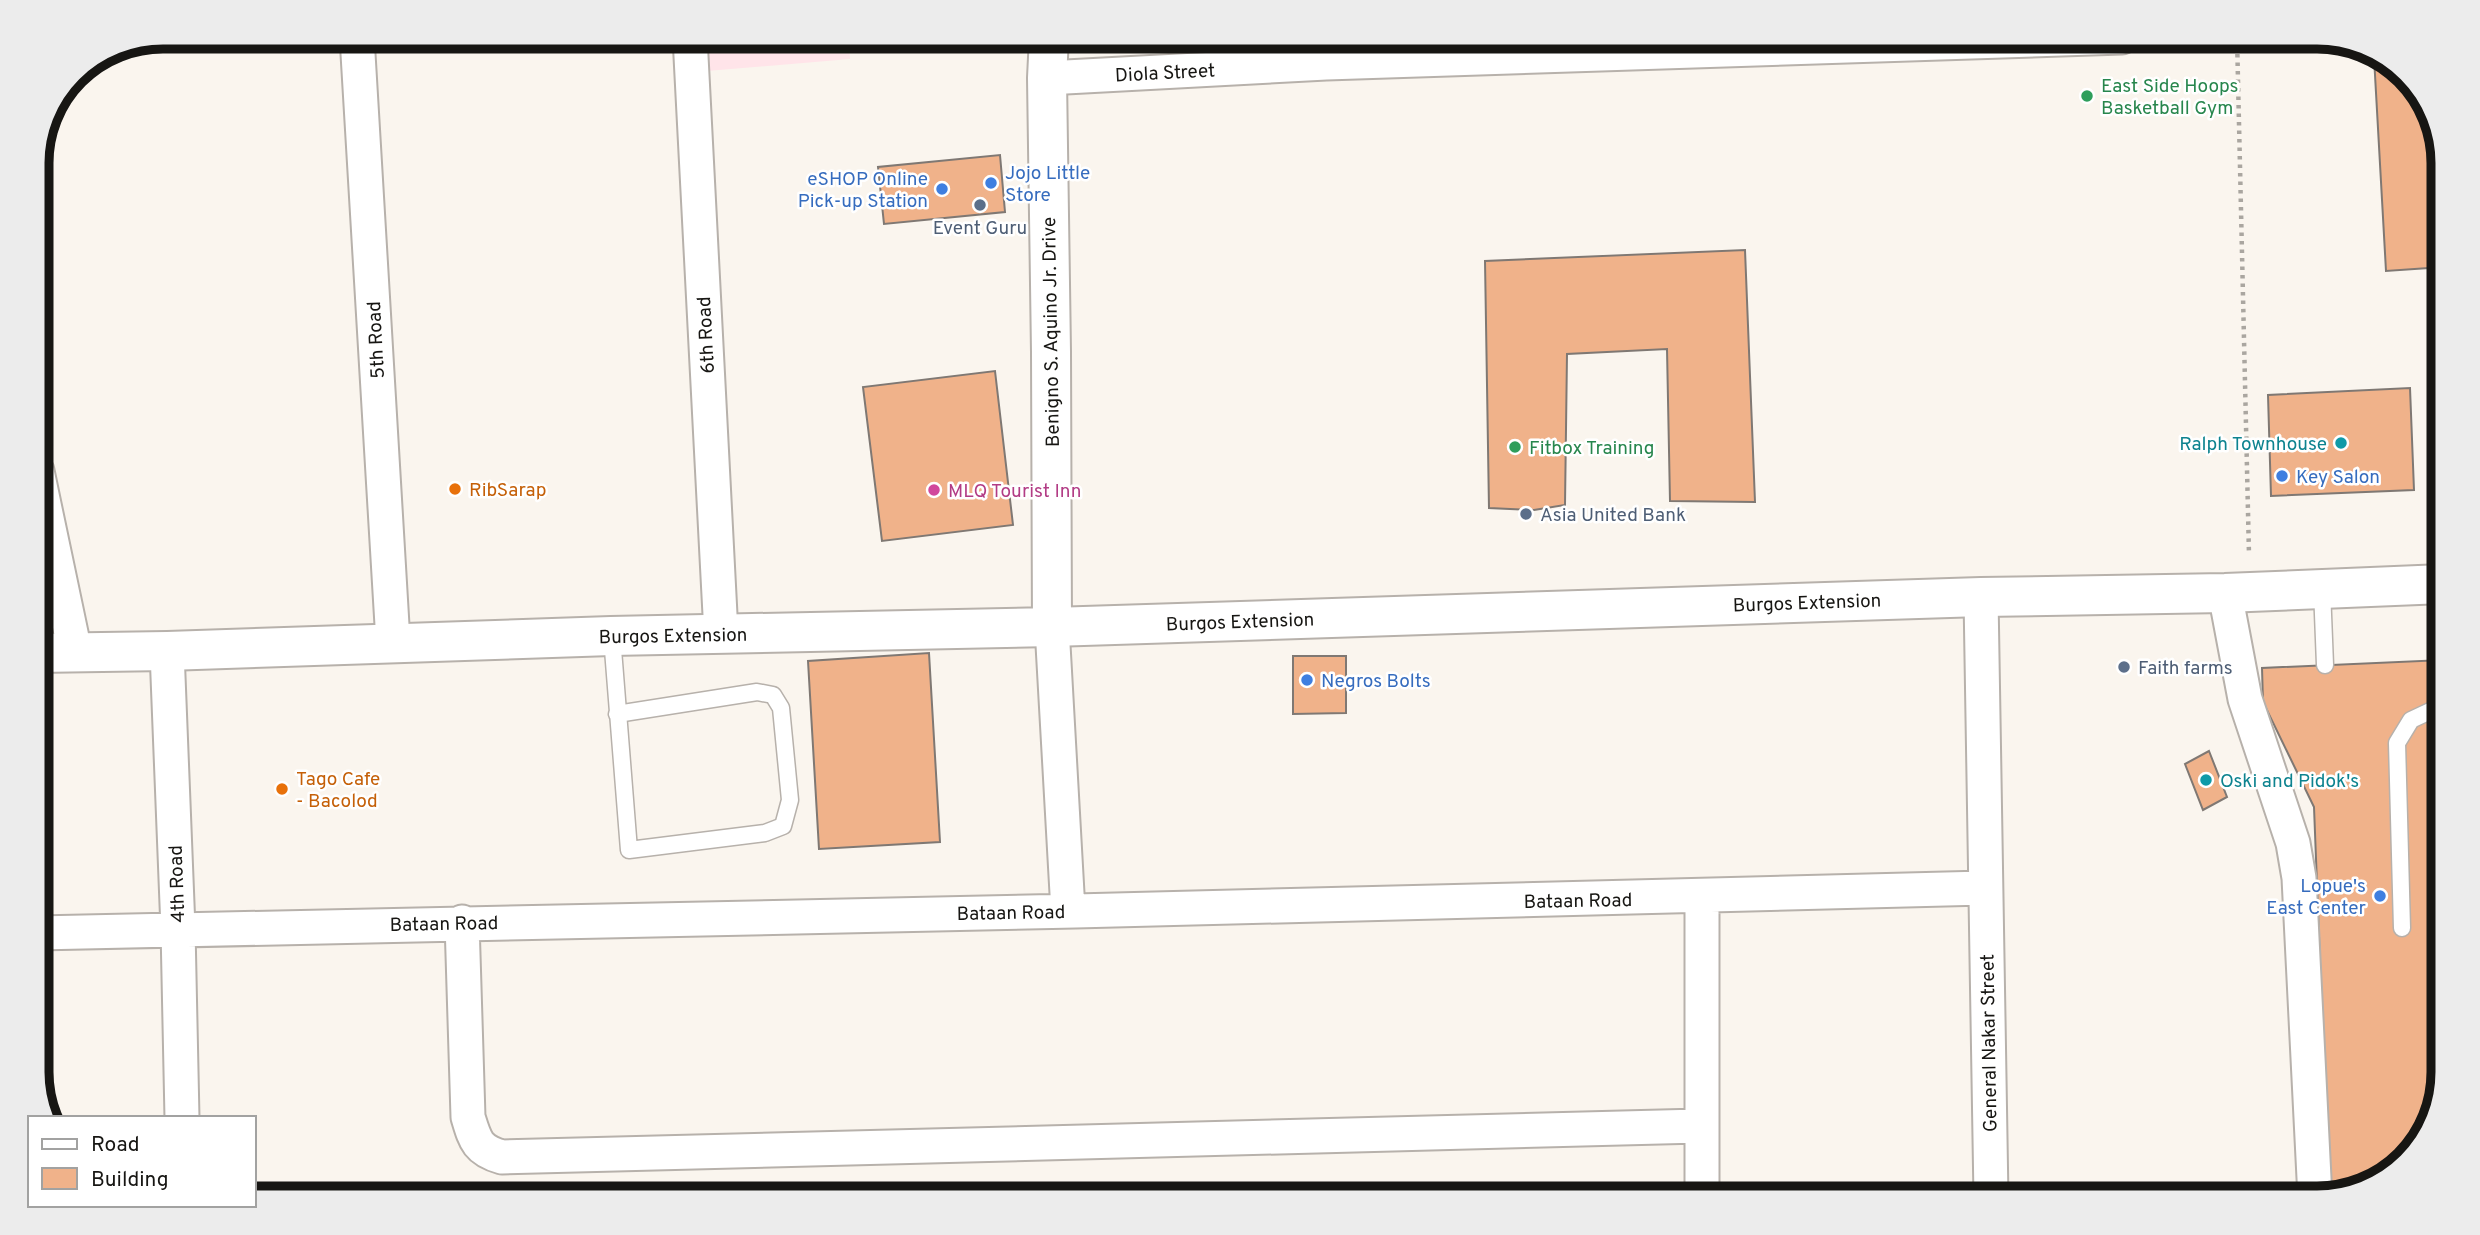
<svg xmlns="http://www.w3.org/2000/svg" width="2480" height="1235" viewBox="0 0 2480 1235" font-family="Overpass,sans-serif">
	<style>
		.education { fill: #ffe4e9 }
		.building { fill: #f0b28a; stroke: #7f7873; stroke-width: 2 }
		.lines { fill: none; stroke-linecap: round; stroke-linejoin: round }
		.service-casing { stroke: #b7b1ab; stroke-width: 19 }
		.minor-casing { stroke: #b7b1ab; stroke-width: 37 }
		.secondary-casing { stroke: #b7b1ab; stroke-width: 42 }
		.path { stroke: #aaa6a0; stroke-width: 4.5; stroke-dasharray: 3.5 5; stroke-linecap: butt }
		.service { stroke: #fff; stroke-width: 16 }
		.minor { stroke: #fff; stroke-width: 33 }
		.secondary { stroke: #fff; stroke-width: 38 }
		.leisure-dot { fill: #2e9e5b; stroke: #fff; stroke-width: 2.5 }
		.shop-dot { fill: #3f7fe0; stroke: #fff; stroke-width: 2.5 }
		.service-dot { fill: #5c6f8a; stroke: #fff; stroke-width: 2.5 }
		.culture-dot { fill: #0f9aa8; stroke: #fff; stroke-width: 2.5 }
		.food-dot { fill: #e8710a; stroke: #fff; stroke-width: 2.5 }
		.hotel-dot { fill: #d1479c; stroke: #fff; stroke-width: 2.5 }
		.labels { text-anchor: middle; stroke-width: 5; stroke-linejoin: round; paint-order: stroke }
		.street-label { font-size: 19px; fill: #171613; stroke: #fff }
		.leisure-label { font-size: 19px; fill: #27864d; stroke: #fff; text-anchor: start }
		.shop-label { font-size: 19px; fill: #366cbe; stroke: #fff; text-anchor: start }
		.service-label { font-size: 19px; fill: #4e5e75; stroke: #fff; text-anchor: start }
		.culture-label { font-size: 19px; fill: #0d838f; stroke: #fff; text-anchor: end }
		.food-label { font-size: 19px; fill: #c56008; stroke: #fff; text-anchor: start }
		.hotel-label { font-size: 19px; fill: #b23c85; stroke: #fff; text-anchor: start }
		.rim { fill: none; stroke: #171613; stroke-width: 9 }
	</style>
	<rect width="100%" height="100%" fill="#faf5ee"/>
	<path class="education" d="M705,37H849L850,59L707,71Z"/>
	<path class="building" d="M856,37H974V41L856,46Z
		M2380,56L2422,92L2443,155V267L2386,271L2374,57Z
		M1000,155L1005,212L884,224L878,167Z
		M1745,250L1755,502L1670,501L1667,349L1567,354L1565,505L1534,510L1489,508L1485,261Z
		M995,371L1013,525L882,541L863,387Z
		M2410,388L2414,490L2271,496L2268,395Z
		M929,653L940,842L819,849L808,661Z
		M1293,656H1346V713L1293,714Z
		M2443,660V1072L2430,1128L2387,1177L2329,1195L2314,807L2263,702L2262,668Z
		M2209,751L2227,797L2203,810L2185,764Z"/>
	<g class="lines">
		<defs>
			<path id="service" d="M2322,589L2325,665
				M612,637L629,850L765,833L783,826L790,800L781,708L773,695L757,692L617,714
				M2402,928L2397,743L2411,720L2443,705"/>
			<path id="minor" d="M357,37L393,642
				M690,37L721,634
				M1047,78L1326,63L2122,37
				M37,471L75,652
				M2225,593L2245,699L2293,843L2299,878L2315,1198
				M1981,597L1991,1198
				M1052,627L1068,911
				M167,651L178,929L182,1118
				M462,922L468,1117C475,1140 477,1150 502,1157L1700,1126
				M37,933C686,917 1336,909 1985,888
				M1702,1198V897"/>
			<path id="secondary" d="M1049,37L1047,78L1051,352L1052,627
				M37,653L167,651L611,636L1052,627L1981,597L2225,593L2443,584"/>
		</defs>
		<use href="#service" class="service-casing"/>
		<use href="#minor" class="minor-casing"/>
		<use href="#secondary" class="secondary-casing"/>
		<path class="path" d="M2237,37L2249,555"/>
		<use href="#service" class="service"/>
		<use href="#minor" class="minor"/>
		<use href="#secondary" class="secondary"/>
	</g>
	<g class="leisure-dot">
		<circle cx="2087" cy="96" r="7"/>
		<circle cx="1515" cy="447" r="7"/>
	</g>
	<g class="shop-dot">
		<circle cx="991" cy="183" r="7"/>
		<circle cx="942" cy="189" r="7"/>
		<circle cx="2282" cy="476" r="7"/>
		<circle cx="1307" cy="680" r="7"/>
		<circle cx="2380" cy="896" r="7"/>
	</g>
	<g class="service-dot">
		<circle cx="980" cy="205" r="7"/>
		<circle cx="1526" cy="514" r="7"/>
		<circle cx="2124" cy="667" r="7"/>
	</g>
	<g class="culture-dot">
		<circle cx="2341" cy="443" r="7"/>
		<circle cx="2206" cy="780" r="7"/>
	</g>
	<g class="food-dot">
		<circle cx="455" cy="489" r="7"/>
		<circle cx="282" cy="789" r="7"/>
	</g>
	<circle class="hotel-dot" cx="934" cy="490" r="7"/>
	<g class="labels">
		<g class="street-label">
			<text transform="translate(1165 72) rotate(-3)" y="7">Diola Street</text>
			<text transform="translate(1050 332) rotate(-91)" y="7">Benigno S. Aquino Jr. Drive</text>
			<text transform="translate(705 335) rotate(-93)" y="7">6th Road</text>
			<text transform="translate(375 340) rotate(-93)" y="7">5th Road</text>
			<text transform="translate(1807 602) rotate(-2)" y="7">Burgos Extension</text>
			<text transform="translate(1240 621) rotate(-2)" y="7">Burgos Extension</text>
			<text transform="translate(673 635) rotate(-1)" y="7">Burgos Extension</text>
			<text transform="translate(176 884) rotate(-92)" y="7">4th Road</text>
			<text transform="translate(1578 900) rotate(-1)" y="7">Bataan Road</text>
			<text transform="translate(1011 912) rotate(-1)" y="7">Bataan Road</text>
			<text transform="translate(444 923) rotate(-1)" y="7">Bataan Road</text>
			<text transform="translate(1988 1043) rotate(-91)" y="7">General Nakar Street</text>
		</g>
		<g class="leisure-label">
			<text x="2101" y="92">East Side Hoops<tspan x="2101" dy="22">Basketball Gym</tspan></text>
			<text x="1529" y="454">Fitbox Training</text>
		</g>
		<g class="shop-label">
			<text x="1005" y="179">Jojo Little<tspan x="1005" dy="22">Store</tspan></text>
			<text x="928" y="185" text-anchor="end">eSHOP Online<tspan x="928" dy="22">Pick-up Station</tspan></text>
			<text x="2296" y="483">Key Salon</text>
			<text x="1321" y="687">Negros Bolts</text>
			<text x="2366" y="892" text-anchor="end">Lopue's<tspan x="2366" dy="22">East Center</tspan></text>
		</g>
		<g class="service-label">
			<text x="980" y="234" text-anchor="middle">Event Guru</text>
			<text x="1540" y="521">Asia United Bank</text>
			<text x="2138" y="674">Faith farms</text>
		</g>
		<g class="culture-label">
			<text x="2327" y="450">Ralph Townhouse</text>
			<text x="2220" y="787" text-anchor="start">Oski and Pidok's</text>
		</g>
		<g class="food-label">
			<text x="469" y="496">RibSarap</text>
			<text x="296" y="785">Tago Cafe<tspan x="296" dy="22">- Bacolod</tspan></text>
		</g>
		<g class="hotel-label">
			<text x="948" y="497">MLQ Tourist Inn</text>
		</g>
	</g>
	<path d="M0 0H2480V1235H0ZM163 49H2317A114 114 0 0 1 2431 163V1072A114 114 0 0 1 2317 1186H163A114 114 0 0 1 49 1072V163A114 114 0 0 1 163 49Z" fill="#ececec" fill-rule="evenodd"/>
	<path class="rim" d="M163 49H2317A114 114 0 0 1 2431 163V1072A114 114 0 0 1 2317 1186H163A114 114 0 0 1 49 1072V163A114 114 0 0 1 163 49Z"/>
	<rect x="28" y="1116" width="228" height="91" fill="#ffffff" stroke="#a2a2a1" stroke-width="2"/>
	<rect x="42" y="1139" width="35" height="10" fill="#ffffff" stroke="#a2a2a1" stroke-width="2"/>
	<text x="91" y="1151" font-size="21" fill="#171613">Road</text>
	<rect x="42" y="1168" width="35" height="21" fill="#f0b28a" stroke="#a2a2a1" stroke-width="2"/>
	<text x="91" y="1186" font-size="21" fill="#171613">Building</text>
</svg>
